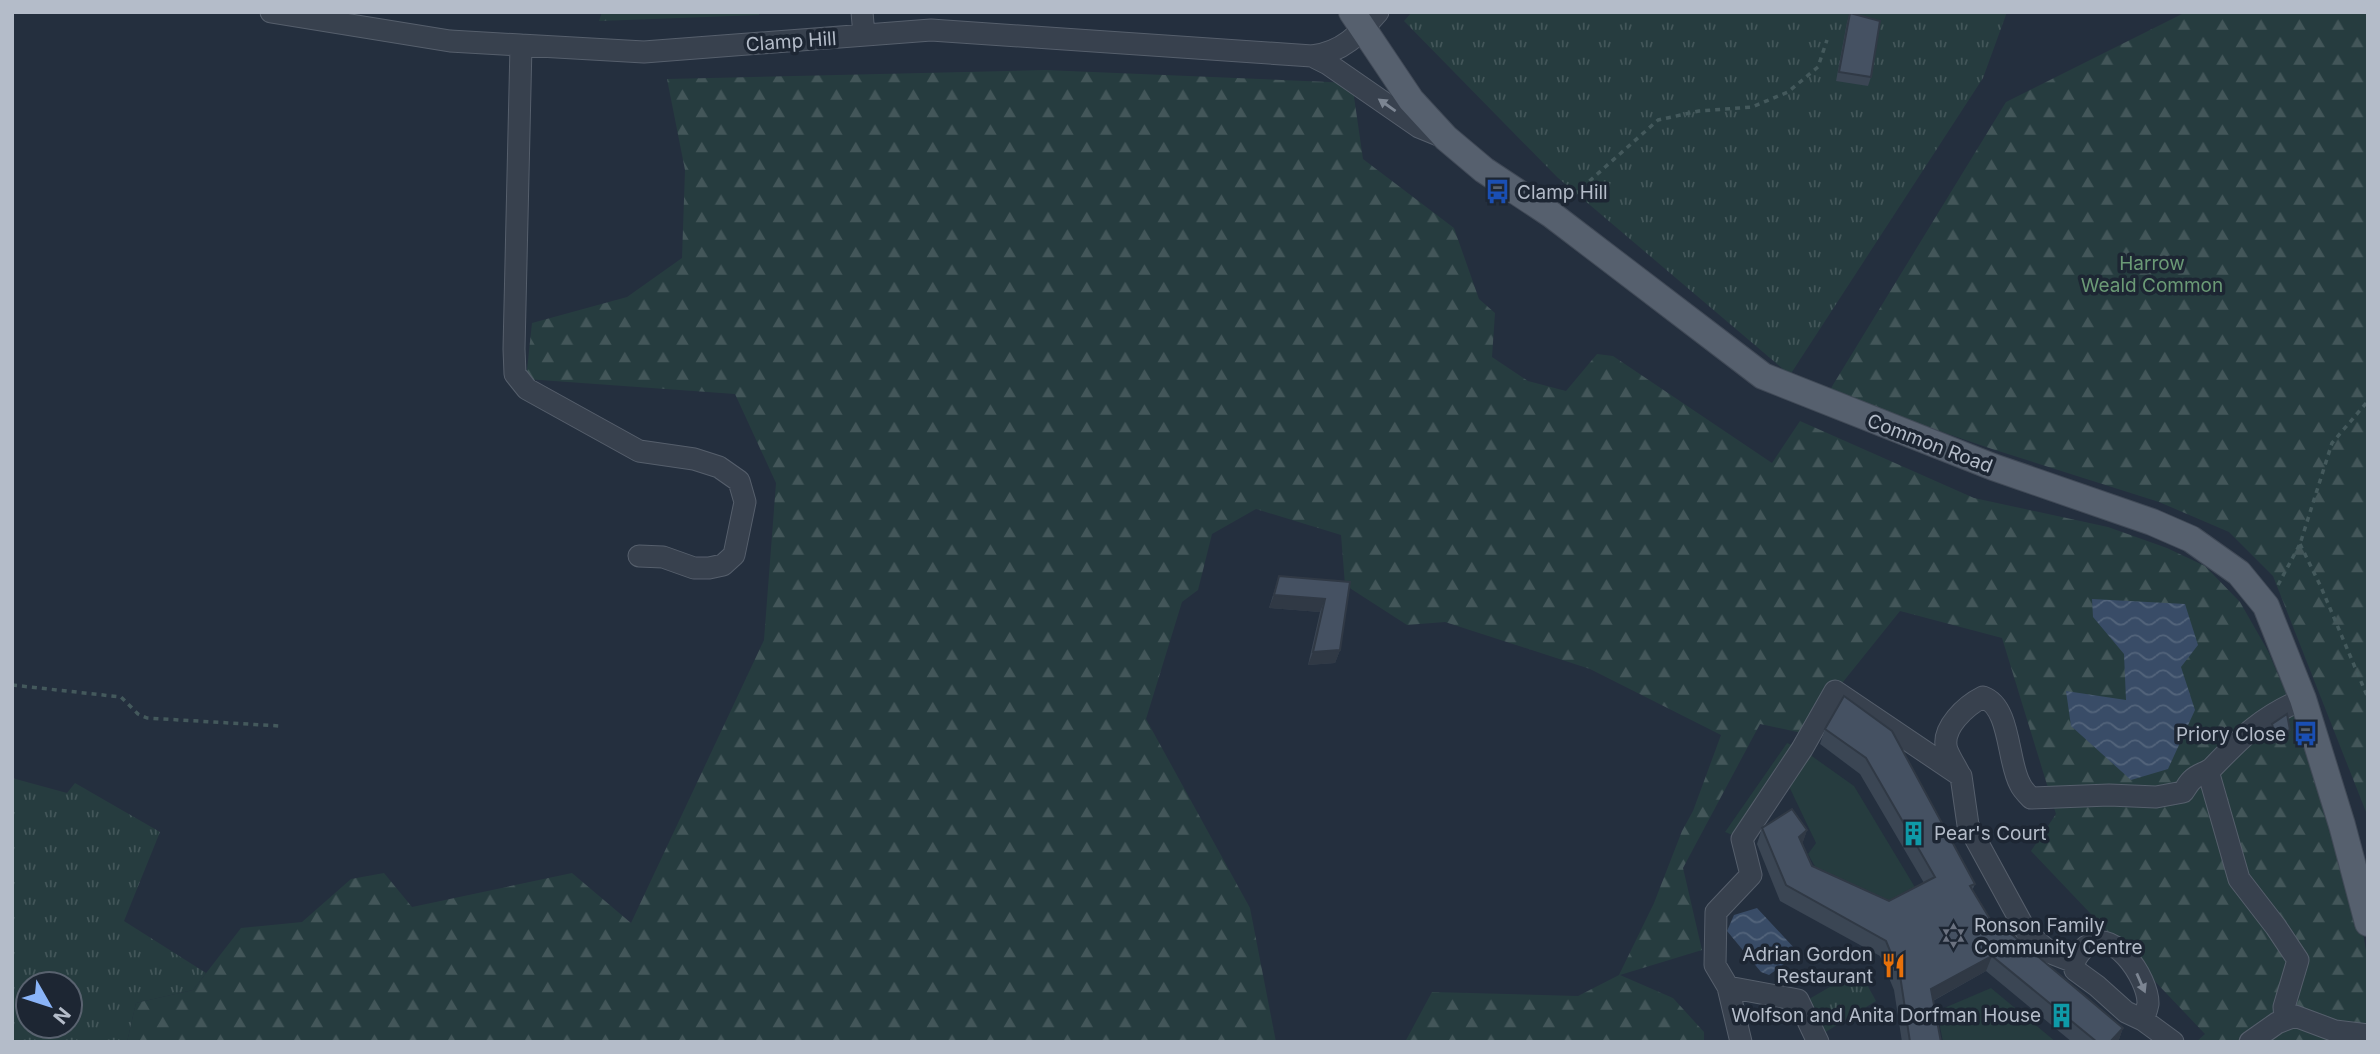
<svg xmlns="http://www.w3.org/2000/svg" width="2380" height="1054" viewBox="0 0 2380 1054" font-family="Inter,sans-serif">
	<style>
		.grass { fill: url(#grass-tufts); fill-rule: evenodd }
		.forest { fill: url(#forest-firs) }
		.garden { fill: #263c3f }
		.water { fill: url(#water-waves) }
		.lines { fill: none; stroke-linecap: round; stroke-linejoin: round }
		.minor-casing { stroke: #565f6c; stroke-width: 23 }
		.major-casing { stroke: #414a57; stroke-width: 28 }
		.path { stroke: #44595c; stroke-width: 3.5; stroke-dasharray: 5 5; stroke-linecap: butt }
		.minor { stroke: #38414e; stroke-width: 21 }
		.major { stroke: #56606e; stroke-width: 26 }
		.wall { fill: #3b4654 }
		.shaded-wall { fill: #303945 }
		.building { fill: #455162; stroke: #303945; stroke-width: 2 }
		.oneway { fill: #7c8592 }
		.labels { text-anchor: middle; stroke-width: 7; stroke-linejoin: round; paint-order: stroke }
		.street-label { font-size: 19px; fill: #b4bcc9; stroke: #1d2633 }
		.poi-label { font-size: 19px; fill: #b4bcc9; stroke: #1d2633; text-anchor: start }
		.park-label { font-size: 19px; fill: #6b9a76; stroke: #1d2633 }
	</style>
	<defs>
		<pattern id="grass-tufts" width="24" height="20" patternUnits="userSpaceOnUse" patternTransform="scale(1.75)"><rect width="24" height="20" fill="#263c3f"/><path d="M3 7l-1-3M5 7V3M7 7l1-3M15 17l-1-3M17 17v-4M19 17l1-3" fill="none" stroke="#435659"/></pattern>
		<pattern id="forest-firs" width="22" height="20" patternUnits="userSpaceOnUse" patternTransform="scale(1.75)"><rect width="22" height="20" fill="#263c3f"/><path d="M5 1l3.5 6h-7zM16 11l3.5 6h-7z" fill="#435659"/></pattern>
		<pattern id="water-waves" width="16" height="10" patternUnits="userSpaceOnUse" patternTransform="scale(1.75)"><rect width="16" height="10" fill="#394c67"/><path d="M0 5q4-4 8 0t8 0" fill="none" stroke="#53647b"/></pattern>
	</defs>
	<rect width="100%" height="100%" fill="#242f3e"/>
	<path class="grass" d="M1412,12H2007L1983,78L1790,375L1557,177L1404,21Z
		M12,778L67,793L75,783L160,832L124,921L206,973L193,990L136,1003L127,1042H12ZM28,984H70V1026H28Z
		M1859,970L1876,1001L1824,1033L1804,1002Z"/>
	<path class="forest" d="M602,12H759V15L599,21Z
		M2186,12H2368V817L2273,576L2229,532L2159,502L1992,449L1828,393L2006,102Z
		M1045,70L1352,83L1363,159L1454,228L1479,299L1495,313L1492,357L1528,381L1566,391L1597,354L1613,356L1772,463L1800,421L1974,498L2108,527L2167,548L2205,566L2240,602L2268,651L2288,698L2358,904L2368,962V1042H2196L2205,1034L2031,851L2056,814L2002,638L1900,611L1802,733L1760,724L1683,868L1702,950L1620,975L1673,998L1704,1032V1042H1405L1432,992L1578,996L1619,975L1654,903L1682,831L1693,811L1721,735L1590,669L1445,622L1407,625L1345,585L1341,535L1256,509L1212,534L1198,590L1182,602L1146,719L1250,908L1276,1042H127L136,1003L193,990L241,928L302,922L351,879L384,873L412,907L572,873L631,923L764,640L776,483L735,394L526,379L532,323L627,297L682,258L685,170L667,79Z"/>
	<path class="garden" d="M1787,743L1802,749L1854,786L1916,889L1887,907L1823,881L1808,854L1816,843L1784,776L1742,839L1725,832Z
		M1991,988L2056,1042H1943L1937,1011Z"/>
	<path class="water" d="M2092,599L2185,604L2198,645L2181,667L2195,710L2168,769L2131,780L2071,726L2066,691L2126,700L2124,654L2093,617Z
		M1757,908L1796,950L1791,959L1769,975L1761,972L1727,931L1734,915Z"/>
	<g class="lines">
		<defs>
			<path id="minor" d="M271,12L450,41L644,52L931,30L1312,56C1343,52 1358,35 1378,12
				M862,12L864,35
				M521,45L514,349L515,374L527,389L639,451L694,459L719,467L739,481L745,502L734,555L723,565L709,568H694L663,557L639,556
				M1312,56L1328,64L1419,127L1441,136
				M2208,771L2239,879L2276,927L2298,960L2284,1007L2285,1019
				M1960,775C1956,767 1950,758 1947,750C1940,728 1967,705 1983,697C2011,707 2007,761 2020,784C2022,789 2027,794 2031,798L2109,795L2156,797L2183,792C2186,788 2189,782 2193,779C2198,774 2206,773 2212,768C2243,736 2261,717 2303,699
				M1728,987L1798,1000L1818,1042
				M2143,1020C2145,1015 2147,1009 2148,1004C2149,979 2111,920 2082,950C2076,957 2073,962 2075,970L2097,986L2126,1012L2143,1020L2173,1042
				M1741,1042L1728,987L1715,965L1716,912L1751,875L1742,839L1802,749L1835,691L1961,776L1968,825L2027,933L2051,953L2074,962
				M2250,1042L2277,1023L2295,1016L2335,1031L2368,1035"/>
			<path id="major" d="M1352,12L1411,100L1446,138L1484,170L1552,215L1763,376L1993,467L2152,522L2191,539L2239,573L2266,606L2303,699L2342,825L2368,923"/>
		</defs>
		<use href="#minor" class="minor-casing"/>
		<use href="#major" class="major-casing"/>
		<path class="path" d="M1567,201L1658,120L1699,111L1752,107L1788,92L1818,67L1827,40
			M2300,544L2321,587L2368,698
			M2278,585L2300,544L2332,443L2368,401
			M12,685L121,697L138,714L147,718L280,726"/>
		<use href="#minor" class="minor"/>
		<use href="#major" class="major"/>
	</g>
	<path class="wall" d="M1850,13L1871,77L1868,86L1836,81L1847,22Z
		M1279,576L1350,582L1340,650L1335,663L1308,665L1320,612L1269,608Z
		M1844,696L1975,884L1972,891L1993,924L2123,1028L2118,1042H2072L1986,971L1933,1001L1941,1042H1902L1894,990L1880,956L1780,901L1757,844L1762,828L1807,830L1802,844L1812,866L1889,901L1924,883L1860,774L1820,744L1825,729Z
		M2272,724L2287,739L2272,744L2269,733Z"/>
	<path class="shaded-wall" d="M1274,595L1325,599L1320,612L1269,608Z
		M1340,650L1335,663L1308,665L1313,652Z
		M2290,730L2287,739L2272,744L2275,735Z
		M1807,830L1802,845L1799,837Z
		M1992,956L1986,971L1925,1005L1931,989Z
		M2123,1028L2118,1042H2110Z"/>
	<path class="building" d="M1850,13L1880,21L1871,77L1839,72Z
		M1279,576L1350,582L1340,650L1313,652L1325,599L1274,595Z
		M1844,696L1892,731L1975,884L1970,886L1993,924L1997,922L2123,1028L2110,1042H2097L1992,956L1931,989L1941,1042H1910L1900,975L1886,941L1786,885L1762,828L1792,809L1807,830L1799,837L1812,866L1889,901L1935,877L1866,758L1825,729Z
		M2287,714L2290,730L2275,735L2272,724Z"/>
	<defs><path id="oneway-solid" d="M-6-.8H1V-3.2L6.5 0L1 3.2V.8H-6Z" transform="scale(1.75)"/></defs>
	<g class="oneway">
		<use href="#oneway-solid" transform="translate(1387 105) rotate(-145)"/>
		<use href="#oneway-solid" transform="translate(2141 983) rotate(66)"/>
	</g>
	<defs>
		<symbol id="bus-bare" viewBox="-9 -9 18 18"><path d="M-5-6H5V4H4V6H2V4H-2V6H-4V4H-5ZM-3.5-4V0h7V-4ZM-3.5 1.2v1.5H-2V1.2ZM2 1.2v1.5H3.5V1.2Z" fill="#1a4fb4" stroke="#1d2633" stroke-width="2.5" paint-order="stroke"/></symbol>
		<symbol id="building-bare" viewBox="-9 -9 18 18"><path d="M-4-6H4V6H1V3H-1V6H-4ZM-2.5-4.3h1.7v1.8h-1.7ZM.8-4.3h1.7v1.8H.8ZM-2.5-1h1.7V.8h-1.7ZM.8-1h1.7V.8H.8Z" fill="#0f9aa8" stroke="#1d2633" stroke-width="2.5" paint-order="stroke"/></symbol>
		<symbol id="synagogue-bare" viewBox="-9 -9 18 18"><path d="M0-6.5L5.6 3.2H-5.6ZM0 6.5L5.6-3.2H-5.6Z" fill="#6b7280" stroke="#1d2633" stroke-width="2.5" paint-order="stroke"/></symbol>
		<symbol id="restaurant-bare" viewBox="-9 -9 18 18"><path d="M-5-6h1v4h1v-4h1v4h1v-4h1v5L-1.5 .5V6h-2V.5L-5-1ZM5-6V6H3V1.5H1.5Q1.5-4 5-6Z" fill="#e8710a" stroke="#1d2633" stroke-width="2.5" paint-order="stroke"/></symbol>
	</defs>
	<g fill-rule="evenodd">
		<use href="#bus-bare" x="1480" y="174" width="35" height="35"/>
		<use href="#bus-bare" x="2288" y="716" width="35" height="35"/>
		<use href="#building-bare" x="1896" y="816" width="35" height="35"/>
		<use href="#synagogue-bare" x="1936" y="918" width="35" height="35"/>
		<use href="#restaurant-bare" x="1876" y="948" width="35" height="35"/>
		<use href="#building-bare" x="2044" y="998" width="35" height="35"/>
	</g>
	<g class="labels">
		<g class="street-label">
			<text transform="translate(791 41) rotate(-4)" y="7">Clamp Hill</text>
			<text transform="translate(1930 443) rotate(21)" y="7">Common Road</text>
		</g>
		<g class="poi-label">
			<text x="1517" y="199">Clamp Hill</text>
			<text x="2286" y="741" text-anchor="end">Priory Close</text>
			<text x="1934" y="840">Pear's Court</text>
			<text x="1974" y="932">Ronson Family<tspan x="1974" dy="22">Community Centre</tspan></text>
			<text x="1873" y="961" text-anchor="end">Adrian Gordon<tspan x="1873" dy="22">Restaurant</tspan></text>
			<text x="2041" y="1022" text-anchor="end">Wolfson and Anita Dorfman House</text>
		</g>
		<g class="park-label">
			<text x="2152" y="270">Harrow<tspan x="2152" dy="22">Weald Common</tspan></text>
		</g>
	</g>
	<rect width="2380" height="1054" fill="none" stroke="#b4bcc9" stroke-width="28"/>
	<g transform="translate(49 1005) rotate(129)"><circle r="33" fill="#1d2633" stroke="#59626f" stroke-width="2"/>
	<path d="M0-5L12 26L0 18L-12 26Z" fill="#8ab4f8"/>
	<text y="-10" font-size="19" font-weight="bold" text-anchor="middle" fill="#b4bcc9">N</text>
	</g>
</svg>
